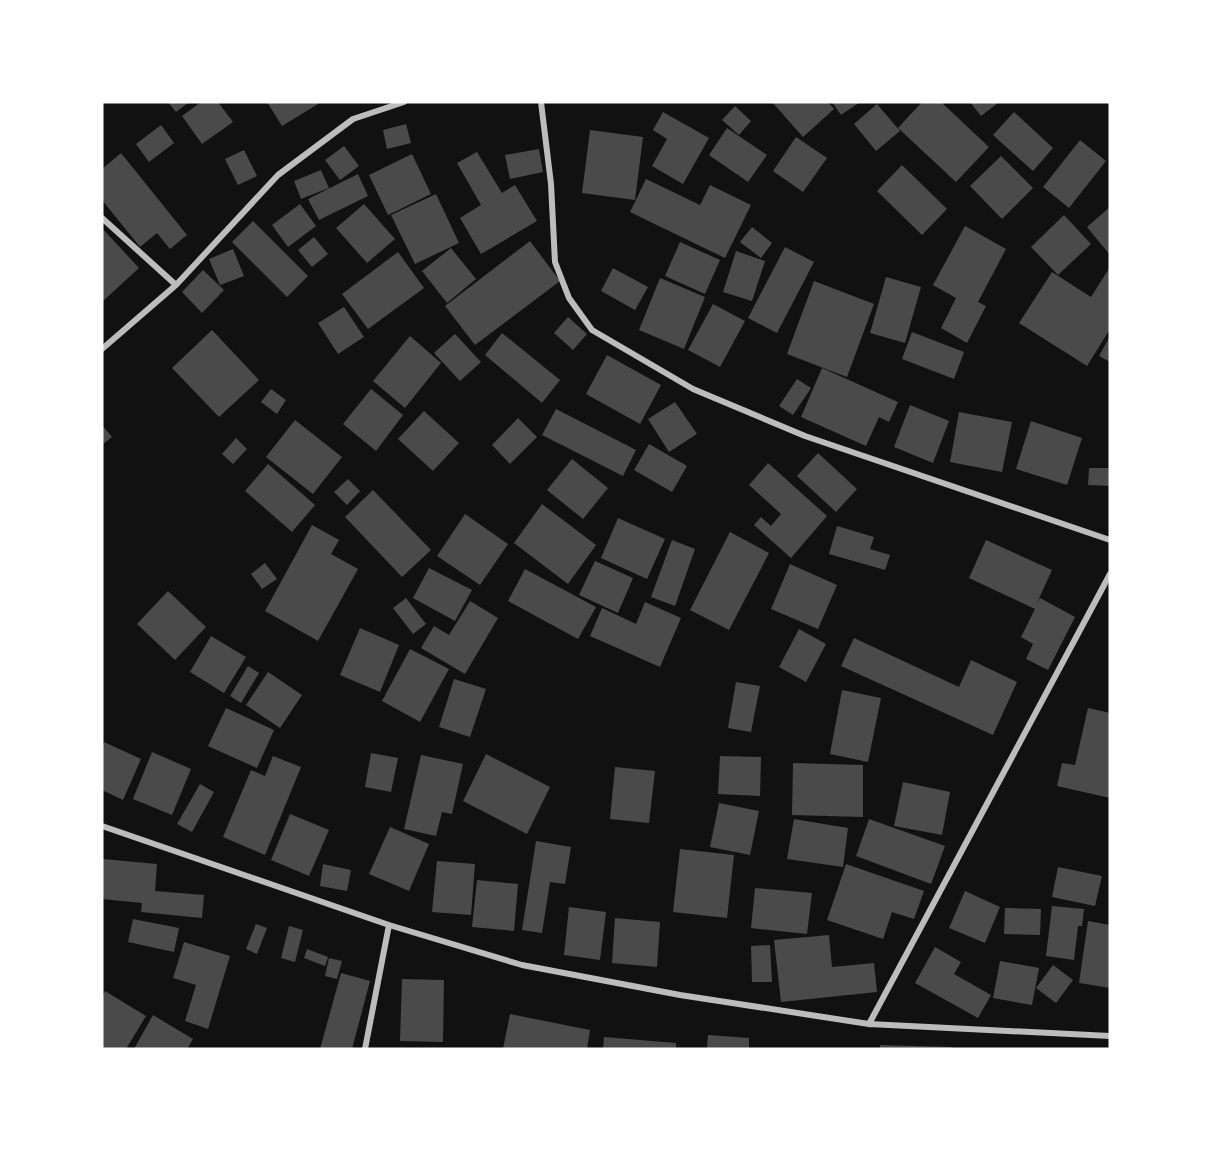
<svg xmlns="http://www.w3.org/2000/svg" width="1212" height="1151" viewBox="0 0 1212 1151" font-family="Roboto,sans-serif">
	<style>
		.building { fill: #4a4a4a }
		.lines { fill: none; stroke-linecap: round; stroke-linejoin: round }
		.minor { stroke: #bcbcbc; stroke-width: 6 }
	</style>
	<rect width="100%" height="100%" fill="#111"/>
	<path class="building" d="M168,102H189L176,112Z
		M201,102H218L233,122L202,144L182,116Z
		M267,102H316L318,104L282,126Z
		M772,102H828L834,109L803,137Z
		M832,102H860L841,115Z
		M922,102H941L989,147L956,182L898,128Z
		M970,102H999L981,116Z
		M877,104L900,131L876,151L854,124Z
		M735,106L751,121L739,135L722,120Z
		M663,112L709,138L683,184L652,166L667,139L653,130Z
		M1014,112L1053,148L1033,171L993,135Z
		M406,124L411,143L387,149L383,130Z
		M161,125L174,143L149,162L136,144Z
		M727,128L767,155L748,182L709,155Z
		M590,130L643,137L635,200L582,193Z
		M796,137L827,158L803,192L773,171Z
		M1080,140L1106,161L1069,208L1043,187Z
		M344,146L359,166L340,180L325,160Z
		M539,149L543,172L510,179L505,155Z
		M244,150L257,176L238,185L225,159Z
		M477,152L502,193L515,185L537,221L481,254L460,218L481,205L457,163Z
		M121,153L187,235L170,249L157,233L140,247L102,200V169Z
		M412,154L431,194L388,215L369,175Z
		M1001,156L1033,188L1002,219L970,186Z
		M902,165L947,209L922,235L877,191Z
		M321,170L329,188L301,199L294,181Z
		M358,174L368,196L319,220L308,199Z
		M646,179L700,205L710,185L751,205L725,258L630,212Z
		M436,194L459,243L415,264L391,215Z
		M300,204L316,226L288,247L272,225Z
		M364,204L395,239L367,263L336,228Z
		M1110,207V255L1087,227Z
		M1064,215L1091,244L1058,275L1031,247Z
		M253,221L308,276L287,297L232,242Z
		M965,226L1006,249L978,302L986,306L967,343L941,328L956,298L933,285Z
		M752,227L772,243L761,258L740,242Z
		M102,228L139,268L102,302Z
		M314,237L328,254L312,267L298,250Z
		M530,241L560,281L475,345L445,306Z
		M680,242L720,260L705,294L665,276Z
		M785,247L814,262L777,333L748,318Z
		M451,248L476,279L447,303L422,271Z
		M233,249L244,276L220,285L209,259Z
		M736,251L765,261L752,301L723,292Z
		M398,252L424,288L368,329L342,294Z
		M1110,267V329L1087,366L1019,323L1052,272L1091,297Z
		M613,268L648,287L635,310L601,291Z
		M203,270L224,290L202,313L182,292Z
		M886,277L921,287L905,343L870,333Z
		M660,278L705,297L684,349L639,330Z
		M814,281L874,304L847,377L787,354Z
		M713,304L745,321L720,367L688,350Z
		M344,307L364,337L338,354L318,323Z
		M568,317L587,334L573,350L554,333Z
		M212,330L259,380L219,417L172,368Z
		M912,332L964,352L954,379L902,359Z
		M502,333L560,380L542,403L485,355Z
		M455,334L481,362L460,381L434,353Z
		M410,336L441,363L405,408L373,381Z
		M1110,336V362L1099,356Z
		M607,355L661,385L640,424L586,394Z
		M822,368L898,402L889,422L879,417L866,446L801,417Z
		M797,379L811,388L793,415L779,406Z
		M271,389L286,400L277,414L261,402Z
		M371,389L403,415L376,451L343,424Z
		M675,402L697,434L669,452L648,419Z
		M910,405L949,421L933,463L894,447Z
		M556,409L636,450L623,476L542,435Z
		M424,411L459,443L433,471L398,439Z
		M959,412L1012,422L1002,472L950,462Z
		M518,418L537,437L510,464L492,445Z
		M295,420L342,457L313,494L266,457Z
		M1031,421L1082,438L1067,485L1016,469Z
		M102,425L112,437L102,445Z
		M236,438L247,449L233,464L222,454Z
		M649,444L687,466L672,492L634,470Z
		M818,453L857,489L836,512L797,476Z
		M572,459L608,488L583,519L547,490Z
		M768,463L827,516L791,558L754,525L761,517L771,526L781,514L749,485Z
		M268,464L315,505L292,532L245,491Z
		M1089,468H1110V486L1088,485Z
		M348,479L360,491L347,505L334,492Z
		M373,490L431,550L402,577L345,517Z
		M542,504L596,545L568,584L514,543Z
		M465,514L508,544L480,585L437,556Z
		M618,518L665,539L647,579L601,558Z
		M312,525L339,540L331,554L358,569L318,641L265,611Z
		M837,526L874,537L870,549L890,555L885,570L829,554Z
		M730,532L769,553L729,630L690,610Z
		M672,540L695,549L675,606L651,597Z
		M986,540L1052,570L1036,605L1040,598L1075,617L1048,670L1026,659L1033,644L1021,637L1035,609L969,578Z
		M595,561L633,578L618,613L579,595Z
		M265,563L277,579L262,589L251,574Z
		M790,564L837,585L818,629L771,609Z
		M429,568L472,590L455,621L413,598Z
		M525,569L596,607L578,639L508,601Z
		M168,591L206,627L175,660L137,624Z
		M406,598L426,624L413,634L393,608Z
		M470,601L498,618L465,674L421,648L434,626L449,635Z
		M645,602L681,618L660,667L590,636L602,608L636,624Z
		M360,628L399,645L380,692L340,675Z
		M799,629L826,644L806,682L779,667Z
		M211,636L246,657L224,693L190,672Z
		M854,638L959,687L971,660L1017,682L993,735L841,666Z
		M410,649L449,669L420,722L382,701Z
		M248,666L259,673L241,703L230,696Z
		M268,672L302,695L280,728L246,705Z
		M454,679L486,689L470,737L439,727Z
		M736,682L760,686L751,732L728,728Z
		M842,690L881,698L868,762L830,754Z
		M226,708L274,730L257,768L208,746Z
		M1088,708L1110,713V798L1057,786L1062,763L1075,765Z
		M104,742L141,759L123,800L102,790V747Z
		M152,752L191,769L172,815L133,799Z
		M371,753L398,758L391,792L365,787Z
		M486,754L550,787L527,834L463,801Z
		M421,755L463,764L452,814L442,812L436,836L404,829Z
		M273,756L301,767L265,855L223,837L251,770L265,776Z
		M720,756L761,757L760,796L718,794Z
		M793,763L863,765V817L792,815Z
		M615,767L655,771L649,823L610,819Z
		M903,782L950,792L942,835L894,826Z
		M200,784L214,792L192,832L177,824Z
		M719,803L759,811L750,855L710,847Z
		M290,814L329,830L309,876L271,860Z
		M794,819L848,828L843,867L787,859Z
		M869,819L945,846L931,884L856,856Z
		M390,827L429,844L409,891L369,874Z
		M536,841L571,847L565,884L550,882L542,933L522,930Z
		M680,849L734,855L727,918L673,912Z
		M103,859L157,864L155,891L204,895L202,918L141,912L142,903L102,899Z
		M437,861L475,864L471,915L432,912Z
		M323,864L351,870L347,891L320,886Z
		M846,864L924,891L914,919L892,912L883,939L827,920Z
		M1058,867L1102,876L1095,906L1052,897Z
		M477,880L518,884L514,931L472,927Z
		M755,888L812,893L807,934L751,928Z
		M965,891L1000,907L985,943L949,928Z
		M1052,906L1084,909L1082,926H1078L1074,960L1046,956Z
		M569,907L606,912L600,960L564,955Z
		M1005,908L1041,909L1040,935L1004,934Z
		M615,918L660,922L657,967L612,963Z
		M133,919L179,928L174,952L128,942Z
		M1088,921L1110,925V988L1079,983Z
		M256,924L267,928L257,954L246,949Z
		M289,926L303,930L295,962L281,958Z
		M829,935L832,967L874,963L877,992L781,1002L774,940Z
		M184,942L230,956L208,1029L185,1021L196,985L173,978Z
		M770,945L772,982H752L751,946Z
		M935,947L961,962L954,974L991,995L978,1018L915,983Z
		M307,949L328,957L325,966L304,958Z
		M329,958L342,961L337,979L325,976Z
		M1000,961L1039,968L1032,1005L993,998Z
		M1053,965L1073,980L1056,1003L1036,988Z
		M341,973L370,981L352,1049H320Z
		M402,979L444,980L443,1042L400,1041Z
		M105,991L146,1016L126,1049H105L102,1047V997Z
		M510,1014L590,1030L587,1049H503Z
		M153,1015L193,1039L187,1049H134Z
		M708,1035L749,1038V1049H707Z
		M604,1037L676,1043V1049H603Z
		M880,1045L952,1047V1049H880Z"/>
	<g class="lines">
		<path class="minor" d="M541,102L551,184L555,262L569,298L592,330L693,389L805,436L1110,540
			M102,218L176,285
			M102,349L176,285L278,175L353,119L404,102
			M102,826L389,925L522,965L680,995L869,1024L1110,1036
			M869,1024L1110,574
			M365,1049L389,925"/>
	</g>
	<rect width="1212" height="1151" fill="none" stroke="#ffffff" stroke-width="207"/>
</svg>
